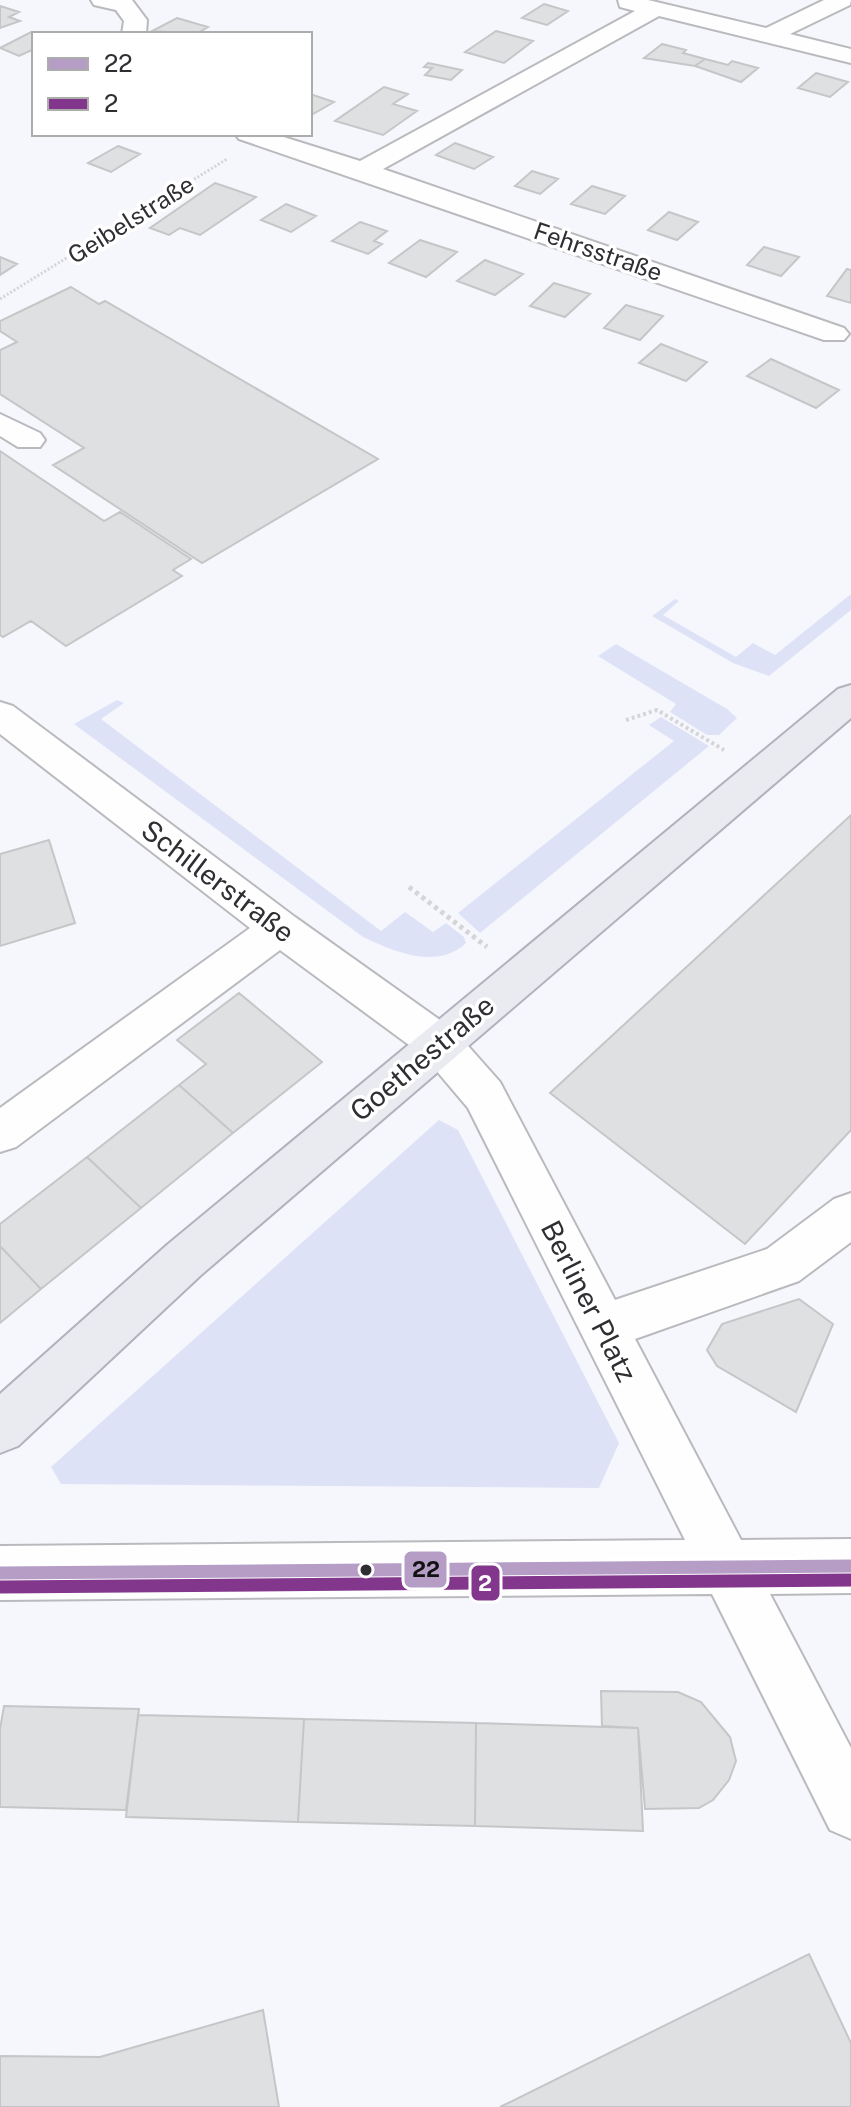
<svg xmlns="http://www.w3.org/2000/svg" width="851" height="2107" viewBox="0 0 851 2107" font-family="'Public Sans',sans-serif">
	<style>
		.green { fill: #dee2f6 }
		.building { fill: #dee0e1; stroke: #c4c6c7; stroke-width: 2 }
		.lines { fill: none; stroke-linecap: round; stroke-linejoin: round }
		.minor-casing { stroke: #bababe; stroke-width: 4 }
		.major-casing { stroke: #b1b2bd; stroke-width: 4 }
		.path-far2 { stroke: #d5d5d8; stroke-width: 3; stroke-dasharray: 2 2; stroke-linecap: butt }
		.path-far1 { stroke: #d5d5d8; stroke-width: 4; stroke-dasharray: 3 3; stroke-linecap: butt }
		.path { stroke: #d5d5d8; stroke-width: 5; stroke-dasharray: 4 4; stroke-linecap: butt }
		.minor { fill: #fefeff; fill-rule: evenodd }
		.major { fill: #eaebf0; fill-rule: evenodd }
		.bus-1-casing { stroke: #fff; stroke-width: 19 }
		.bus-2-casing { stroke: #fff; stroke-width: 19 }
		.bus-1 { stroke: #b59dc6; stroke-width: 13 }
		.bus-2 { stroke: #82368c; stroke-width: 13 }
		.bus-dot { fill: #2f2f33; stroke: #fff; stroke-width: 3 }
		.labels { text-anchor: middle; stroke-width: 7; stroke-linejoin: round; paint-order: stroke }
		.far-street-label { font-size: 24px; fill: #2f2f33; stroke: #fff }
		.street-label { font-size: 28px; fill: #2f2f33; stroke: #fff }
		.line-badge { stroke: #fff; stroke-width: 3 }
		.badge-label { font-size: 22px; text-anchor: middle; font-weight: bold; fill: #fff }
		.pale-badge-label { font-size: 22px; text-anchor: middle; font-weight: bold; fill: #111 }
	</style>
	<rect width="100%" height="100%" fill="#f6f7fc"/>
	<path class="green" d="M851,594V610L769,676L733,663L652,616L675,599L679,601L663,615L736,657L753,643L775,655Z
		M616,644L727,709L737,718L719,735H707L670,712L676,704L598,656Z
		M117,700L124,703L101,719L381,931L405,912L433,932L446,923L464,937L466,943C438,970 394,952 363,937L74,724Z
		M661,717L709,746L480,933L458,913L674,741L649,725Z
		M439,1120L458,1130L619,1443L599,1488L61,1484L51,1467Z"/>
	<path class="building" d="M544,4L568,11L547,25L522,18Z
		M0,6L19,12L9,17L20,21L0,28Z
		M177,18L208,27L196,34L152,31Z
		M496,31L533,41L504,63L465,52Z
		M31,32L35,34L34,49L19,56L0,48Z
		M662,44L686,50L683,53L705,59L695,66L644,58Z
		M705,59L728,65L732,61L758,68L741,82L695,66Z
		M428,63L462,70L451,80L425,75L432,68L424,67Z
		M816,73L848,82L830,97L798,88Z
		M384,87L408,94L393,104L417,111L383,135L335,121Z
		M310,94L334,102L313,114L310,113Z
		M455,143L493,157L474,169L436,155Z
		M118,146L140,154L111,172L88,163Z
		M532,171L558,179L540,194L515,186Z
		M215,183L256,197L200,235L180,228L169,235L150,228Z
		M592,186L625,196L605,214L571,204Z
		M286,204L316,216L291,232L261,220Z
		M669,212L698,222L677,240L648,230Z
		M360,222L387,231L374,241L382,244L368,254L332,241Z
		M420,240L457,252L426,277L389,263Z
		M764,247L799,257L781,276L747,265Z
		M0,257L17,264L0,275Z
		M485,260L523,274L495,295L457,281Z
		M847,269L851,270V303L827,296Z
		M554,283L590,294L565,317L530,306Z
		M71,287L99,304L105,301L378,459L202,563L53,465L84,448L0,394V350L17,342L0,331V321Z
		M626,305L663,316L640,340L604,328Z
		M661,344L707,362L686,381L639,363Z
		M771,359L839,390L816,408L747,376Z
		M0,451L104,521L120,512L191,559L173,570L182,576L66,646L31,621L3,637L0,635Z
		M851,815V1130L745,1244L550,1093Z
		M49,840L75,923L0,946V854Z
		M239,993L322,1062L233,1133L179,1085L206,1064L177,1040Z
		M179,1085L233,1133L141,1208L87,1157Z
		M87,1157L141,1208L41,1289L0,1246V1224Z
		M0,1246L41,1289L0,1323Z
		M799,1299L833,1324L796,1412L717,1366L707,1350L722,1324Z
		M601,1691L678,1692L701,1702L730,1737L736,1761L729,1780L713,1800L699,1808L645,1809L638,1728L602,1726Z
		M4,1706L139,1709L126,1810L0,1807V1729Z
		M138,1715L304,1719L298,1822L126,1817Z
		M304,1719L476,1723L475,1826L298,1822Z
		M476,1723L638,1728L643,1831L475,1826Z
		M809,1954L851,2043V2107H500Z
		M263,2010L279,2107H0V2056L100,2057Z"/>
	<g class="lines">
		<defs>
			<path id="minor" d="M91,0H132L147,20L146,34H122L124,21L116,10L94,5Z
				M618,0H648L766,28L824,0H851L850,5L790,34L851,49V63L659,16L383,169L844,328L849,334L844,340H824L239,139L235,134H274L360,161L635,11L620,7Z
				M0,414L40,433L45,440L40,447H18L0,436Z
				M0,702L13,706L295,917L454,1030L500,1082L615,1300L767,1249L834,1199L851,1193V1242L799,1281L635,1339L741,1540L851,1539V1593L770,1594L851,1748V1839L830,1830L712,1594L0,1600V1546L685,1540L468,1108L424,1056L280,950L16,1147L0,1152V1108L250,928L0,734Z"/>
			<path id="major" d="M851,685V718L201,1275L18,1446L0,1453V1394L167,1245L838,689Z"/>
		</defs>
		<use href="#minor" class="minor-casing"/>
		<use href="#major" class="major-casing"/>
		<path class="path-far2" d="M0,299L227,159"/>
		<path class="path-far1" d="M626,720L657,710L724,750"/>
		<path class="path" d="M409,887L487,947"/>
		<use href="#minor" class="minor"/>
		<use href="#major" class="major"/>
		<defs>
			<path id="bus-1" d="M0,1573L851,1566"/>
			<path id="bus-2" d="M0,1587L851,1580"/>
		</defs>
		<use href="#bus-1" class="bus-1-casing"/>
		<use href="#bus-2" class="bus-2-casing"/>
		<use href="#bus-1" class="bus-1"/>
		<use href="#bus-2" class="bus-2"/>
	</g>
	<circle class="bus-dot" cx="366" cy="1570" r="7"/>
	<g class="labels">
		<g class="far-street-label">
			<text transform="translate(131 220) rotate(-32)" y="8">Geibelstraße</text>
			<text transform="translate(598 252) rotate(19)" y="8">Fehrsstraße</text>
		</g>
		<g class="street-label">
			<text transform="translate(218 881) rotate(37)" y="10">Schillerstraße</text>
			<text transform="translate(422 1058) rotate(-40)" y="10">Goethestraße</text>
			<text transform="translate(589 1301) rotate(63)" y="10">Berliner Platz</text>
		</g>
	</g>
	<g class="line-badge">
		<rect x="403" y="1550" width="45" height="39" rx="8" fill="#b59dc6"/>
		<rect x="470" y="1564" width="31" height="38" rx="8" fill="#82368c"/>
	</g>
	<g class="badge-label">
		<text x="485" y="1591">2</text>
	</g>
	<g class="pale-badge-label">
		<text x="426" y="1577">22</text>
	</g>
	<rect x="32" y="32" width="280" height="104" fill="#ffffff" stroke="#acacad" stroke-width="2"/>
	<rect x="48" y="58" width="40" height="12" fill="#b59dc6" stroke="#acacad" stroke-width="2"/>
	<text x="104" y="72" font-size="24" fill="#2f2f33">22</text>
	<rect x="48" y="98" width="40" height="12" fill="#82368c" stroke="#acacad" stroke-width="2"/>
	<text x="104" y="112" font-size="24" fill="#2f2f33">2</text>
</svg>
